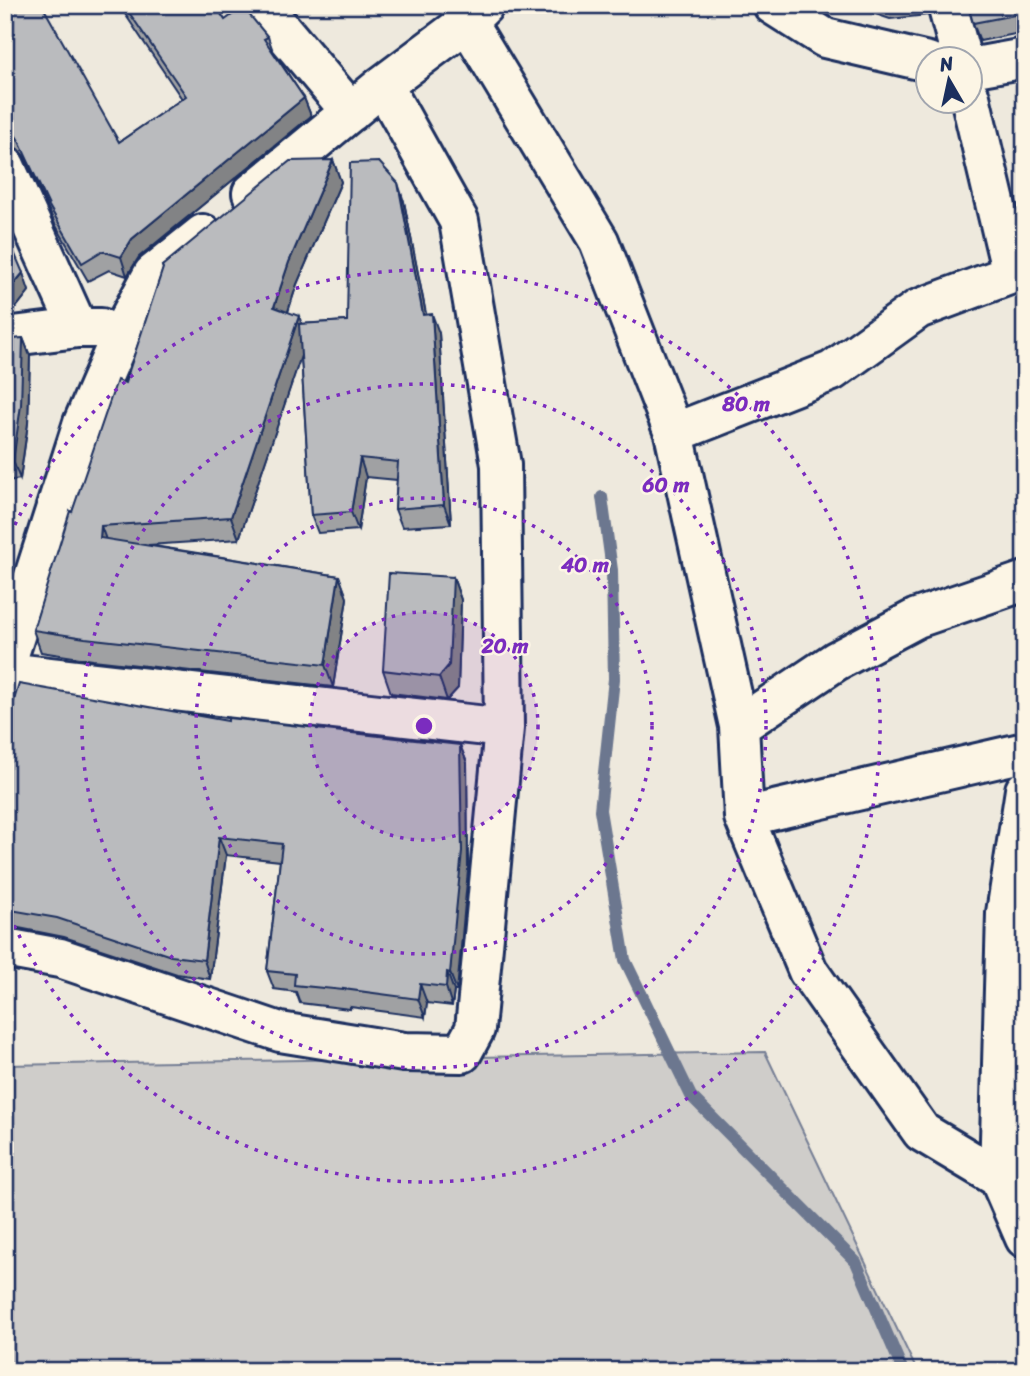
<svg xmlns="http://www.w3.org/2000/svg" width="1030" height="1376" viewBox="0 0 1030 1376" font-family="Sriracha,sans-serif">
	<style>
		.green { fill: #cfcdca; stroke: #757e94; stroke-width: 2 }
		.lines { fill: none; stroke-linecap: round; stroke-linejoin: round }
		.stream { stroke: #6c778f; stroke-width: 12 }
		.minor-casing { stroke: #1b2f5e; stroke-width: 44 }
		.minor { stroke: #fcf5e5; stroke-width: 38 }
		.wall { fill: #a0a1a3; stroke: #1b2f5e; stroke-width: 2 }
		.shaded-wall { fill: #828385; stroke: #1b2f5e; stroke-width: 2 }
		.building { fill: #babbbe; stroke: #1b2f5e; stroke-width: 2 }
		.ring { fill: none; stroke: #7b2cbf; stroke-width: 3.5; stroke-dasharray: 3.5 7 }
		.centre { fill: #7b2cbf; stroke: #fcf5e5; stroke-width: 3.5 }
		.ring-label { font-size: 21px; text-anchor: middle; font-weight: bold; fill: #7b2cbf; stroke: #fcf5e5; stroke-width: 5; stroke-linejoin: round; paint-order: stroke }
	</style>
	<rect width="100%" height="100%" fill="#eee9dd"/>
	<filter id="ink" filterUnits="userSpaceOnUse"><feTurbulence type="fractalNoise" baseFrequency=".0143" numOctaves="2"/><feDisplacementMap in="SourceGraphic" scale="14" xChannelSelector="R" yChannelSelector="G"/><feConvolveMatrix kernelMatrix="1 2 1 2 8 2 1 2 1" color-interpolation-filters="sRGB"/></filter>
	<g filter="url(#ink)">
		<path class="green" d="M765,1052L917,1371H5V1065Z"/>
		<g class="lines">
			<path class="stream" d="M602,497L612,570L614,679L600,810L625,960L691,1096L856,1262L903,1371"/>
			<defs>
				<path id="minor" d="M261,5L351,112
					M773,5L825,38L928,62
					M947,5L962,60
					M467,22L599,241L674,433L739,726L744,817L808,971L922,1132L999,1178L1025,1238
					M970,68L1025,58
					M970,97L1012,274
					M5,166L78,328
					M252,193L383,85L467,22L484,5
					M5,337L78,328H101
					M674,433L832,371L918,309L1012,274L1025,273
					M5,667L83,423L124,328L153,274L203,234
					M5,672L504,728
					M739,726L836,661L917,618L1025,581
					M744,817L1025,752
					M5,948L60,958L280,1032L404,1052L462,1053L475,1029L504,728L501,465L459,221L383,85
					M1019,1177L999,1178L1006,913L1025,790"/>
			</defs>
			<use href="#minor" class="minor-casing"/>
			<use href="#minor" class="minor"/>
		</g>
		<path class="wall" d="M5,5L119,142L182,99L119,5H215L225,20L268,37L273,51L304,98L311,116L139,257L127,276L109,270L88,281L55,224L25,157L18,149L10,145L5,137Z
			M849,5H927V15L890,19Z
			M1025,5V32L980,41L973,23Z
			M333,160L341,182L297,284L288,312L302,324L347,321L404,202L426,315L439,333L451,524L402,527L395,509L397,480L366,477L358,530L318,533L311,515L301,355L239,539L148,545L339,576L347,598L333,687L93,660L41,652L33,630L72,512L125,383L163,269L162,266Z
			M5,231L29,291L11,314L5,315Z
			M23,338L30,356L28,423L20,479L7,481L6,551L5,563V340Z
			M453,577L461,600L458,688L447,700L391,693L383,670Z
			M228,721L318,730L460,745L467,763L468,870L457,991H454L452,1006L427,1003L425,1017L350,1007V1009L300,1003L296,992L274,989L267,971L280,861L226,855L210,979L177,974L64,937L9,926L5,927V729Z"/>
		<path class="shaded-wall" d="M923,5H927V15Z
			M304,98L311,116L139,257L127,276L121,257L132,239Z
			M333,160L341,182L297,284L282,329L274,307L289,262Z
			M398,183L404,202L430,334L423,315Z
			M23,273L29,291L11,314L5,298V295Z
			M432,314L439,333L451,524L444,505Z
			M299,316L307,338L239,539L231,517Z
			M23,338L30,356L28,423L20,479L13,461Z
			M360,458L366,477L358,530L351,512Z
			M5,477L7,481L6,551L5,563Z
			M101,526L109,548L100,538Z
			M339,576L347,598L333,687L325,665Z
			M453,577L461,600L458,688L447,700L439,677Z
			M460,745L467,763L468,870L457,991L450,973Z
			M219,837L226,855L210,979L204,960Z
			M447,972L454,991L452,1006L446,987Z
			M420,984L427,1003L425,1017L418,999Z"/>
		<path class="building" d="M5,5H42L119,142L186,96L124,5H215L225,20L243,7L268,37L264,39L304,98L132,239L121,257L102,251L82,263L49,206L18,139L12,130L5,128Z
			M968,5H1025V13L973,23Z
			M333,160L289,262L274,307L299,316L231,517L101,526L100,538L339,576L325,665L85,638L33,630L70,511L72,512L117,380L125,383L163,268L162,266L290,161Z
			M379,162L398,183L423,315L432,314L444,505L395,509L398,462L360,458L351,512L311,515L299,324L347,321L350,163Z
			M5,231L23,273L5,295Z
			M23,338L21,405L13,461L5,462V340Z
			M389,573L453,577L449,665L439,677L383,670Z
			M19,684L228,721V718L317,728V729L460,745L462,851L450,973L447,972L446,987L420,984L418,999L343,989V990L294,985L295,974L267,971L282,844L219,837L204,960L171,956L57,918L5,909V729Z"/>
	</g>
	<circle cx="424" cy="726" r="114" fill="#7b2cbf" fill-opacity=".12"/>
	<g class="ring">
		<circle cx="424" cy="726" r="114"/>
		<circle cx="424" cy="726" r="228"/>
		<circle cx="424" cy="726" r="342"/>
		<path d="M6 544A456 456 0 1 1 6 908"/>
	</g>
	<circle cx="424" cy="726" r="10" class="centre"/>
	<g class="ring-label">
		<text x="746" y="411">80 m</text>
		<text x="666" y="492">60 m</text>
		<text x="585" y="572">40 m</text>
		<text x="505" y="653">20 m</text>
	</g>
	<rect width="1030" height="1376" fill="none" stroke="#fcf5e5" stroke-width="28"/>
	<rect x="14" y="14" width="1002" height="1348" fill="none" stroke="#1b2f5e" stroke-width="2.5" filter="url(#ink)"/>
	<g transform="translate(949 80) rotate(351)"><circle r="33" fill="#fcf5e5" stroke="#a2a6af" stroke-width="2"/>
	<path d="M0-5L12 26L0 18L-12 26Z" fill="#1b2f5e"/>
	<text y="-10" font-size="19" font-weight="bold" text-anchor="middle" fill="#1b2f5e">N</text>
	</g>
</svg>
